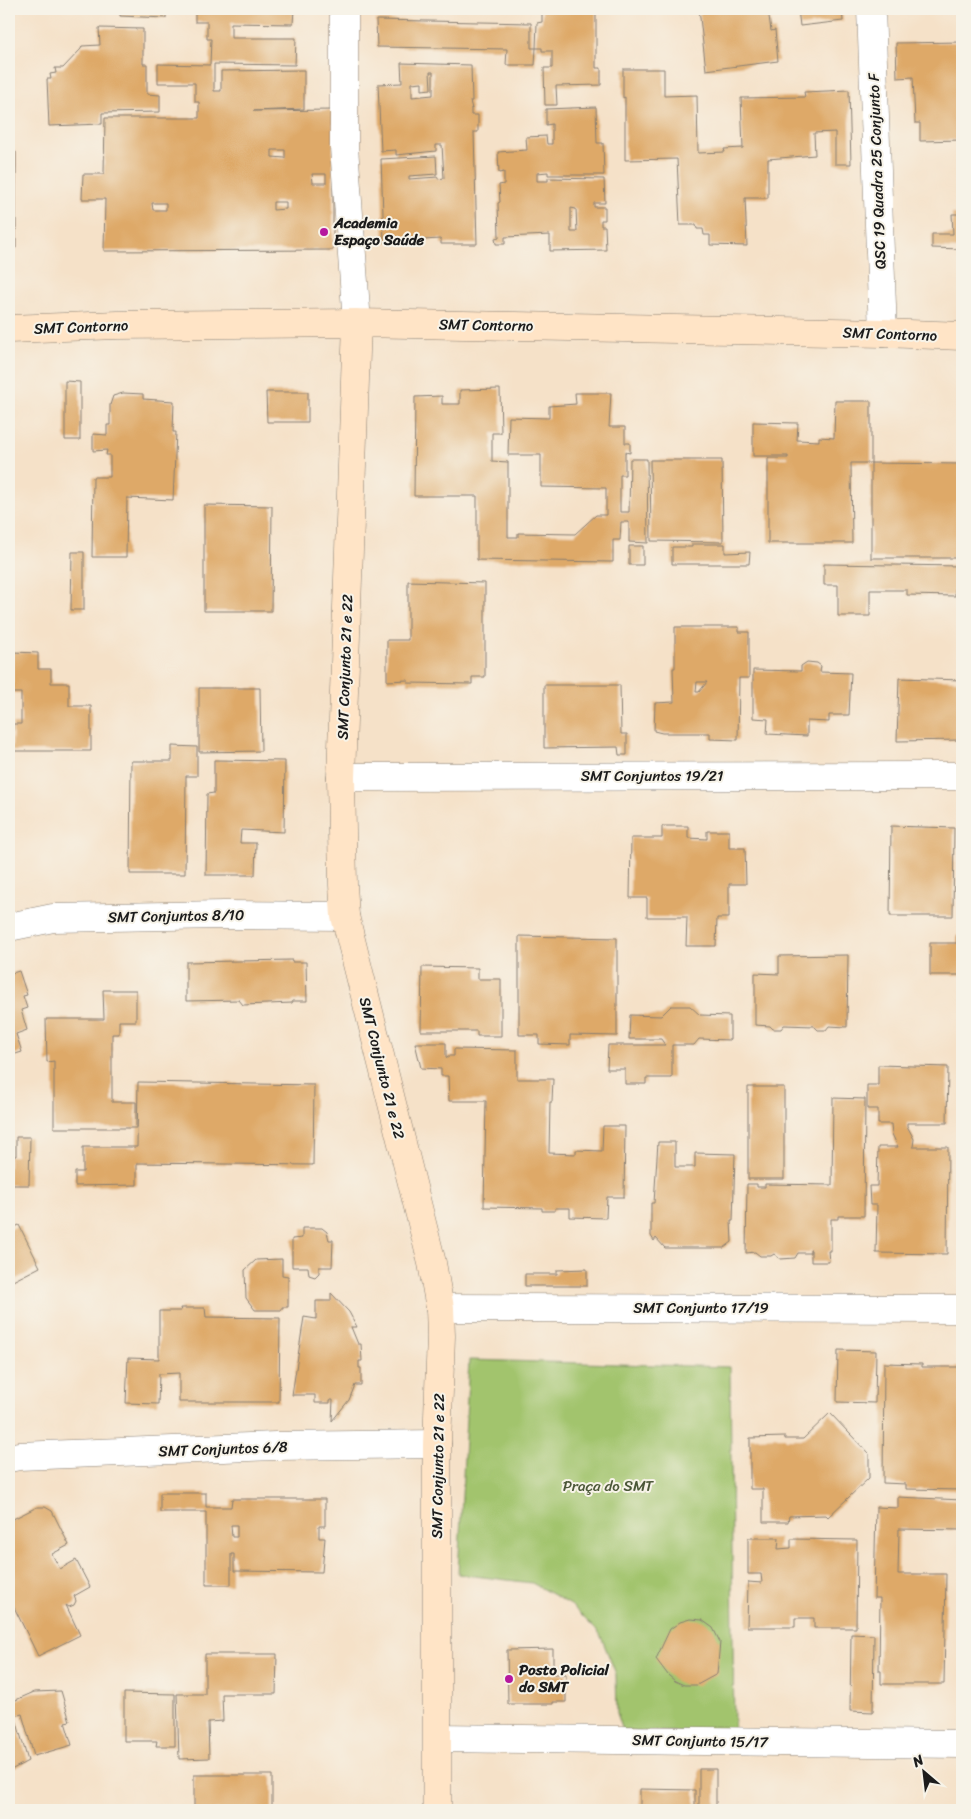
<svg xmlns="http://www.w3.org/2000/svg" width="971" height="1819" viewBox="0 0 971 1819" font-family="Sriracha,sans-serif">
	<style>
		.green { fill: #a2c46d; stroke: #5f7044 }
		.building { fill: #dea967; fill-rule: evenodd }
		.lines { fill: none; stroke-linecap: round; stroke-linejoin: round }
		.street-casing { stroke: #887e72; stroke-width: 29 }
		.secondary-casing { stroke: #887e72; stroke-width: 29 }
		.street { stroke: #fff; stroke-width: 28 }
		.secondary { stroke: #ffe4c6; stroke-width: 28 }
		.poi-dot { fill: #b5179e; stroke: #f7f3e8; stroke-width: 2 }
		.labels { text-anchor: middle; stroke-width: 4; stroke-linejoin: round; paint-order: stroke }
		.street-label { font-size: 15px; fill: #1c1c1c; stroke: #f7f3e8 }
		.poi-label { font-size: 15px; font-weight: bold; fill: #1c1c1c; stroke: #f7f3e8; text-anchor: start }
		.park-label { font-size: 15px; fill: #4b5738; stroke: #f7f3e8 }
	</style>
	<rect width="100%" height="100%" fill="#f7f3e8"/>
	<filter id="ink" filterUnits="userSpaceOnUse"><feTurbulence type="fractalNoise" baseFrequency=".02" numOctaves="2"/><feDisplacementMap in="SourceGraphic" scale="10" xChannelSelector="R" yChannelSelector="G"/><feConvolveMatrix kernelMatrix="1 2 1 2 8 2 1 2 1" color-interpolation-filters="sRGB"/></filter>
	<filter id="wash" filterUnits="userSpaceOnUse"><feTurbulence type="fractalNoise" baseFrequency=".0096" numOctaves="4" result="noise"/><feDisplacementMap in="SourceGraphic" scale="20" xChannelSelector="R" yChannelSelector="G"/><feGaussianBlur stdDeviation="1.12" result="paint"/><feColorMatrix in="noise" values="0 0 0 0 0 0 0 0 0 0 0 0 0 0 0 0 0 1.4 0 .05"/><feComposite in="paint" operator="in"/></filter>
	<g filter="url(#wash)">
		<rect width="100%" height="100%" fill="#f5e1c8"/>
		<path class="green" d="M469,1360L730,1367L734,1733L623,1731L617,1713L616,1674L600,1634L571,1605L532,1583L458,1574Z"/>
		<g id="blocks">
			<path class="building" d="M120,9H166V18L120,16Z
				M195,9H294L293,24L231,23V38H296L295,65L214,64V91H221V71L304,70V109L253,111L333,110V250L104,251L105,199H82L83,174H104L105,118H199V102H195V83H158V64L210,65L211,39H207V22H195ZM272,150H285V158L272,157ZM312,174H326V183H313ZM273,202H286V209L273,210ZM152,203H166V210H153Z
				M542,9H596V68H601V85L556,86L557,105H545L544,68H552V51H542V48H536L537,23L542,22Z
				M699,9H768L771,31L775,30L778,61L706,70Z
				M798,9H842L843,21L800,26Z
				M376,20L531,23V48H536L535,65H506L507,49L377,47Z
				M99,28L143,29V64H147V94L160,95V112L102,113V124L49,126L47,79H51L50,74L56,73L55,68H63L81,49L82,46L100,45Z
				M962,42V140L920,141V123H915L913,77L897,78L896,43Z
				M401,63L471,65L472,101H470L472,109L471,108V115H478V132H474L477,244H441V239L384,242L381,159L436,156L437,174L409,176V179L438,177V179L444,178L442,145H436V151L396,155V150L381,151L378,84L402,83ZM430,72H433V95L412,97V83L422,82V90L431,89Z
				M623,69H664V96L697,95L698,153L725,152L724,149L743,148L741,98L805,97L804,92L849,90L851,164H835V132L814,133L815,155L768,159V198H745L747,246L710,245V235H704L703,229H697L696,225H680L677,159L625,160V97L623,98Z
				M9,71H12L13,103H9Z
				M596,107L597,143H603L604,175H548V172L537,173V181H548V178L604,179L605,203H594V207H605V220H601V226H605L606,250L550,251V235L505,237V244H496L495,238L499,237L498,203L500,202L499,185L504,184V172L499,173L498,152L527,150L526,137L546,136L547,144H552V124L546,125V109ZM571,208L576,209L577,232H571Z
				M9,152H16V248H9Z
				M952,214H962V249L932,248V234H953Z
				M65,381L80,382V440H65Z
				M500,389L501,433H492V461L508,462V537H518V533L575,534L596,515H606V488L541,487V455H508L509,417L549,418V406L576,404L575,393H611L609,427H625V443H630V453L625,452V475H620V512H629L630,459H647L648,543L629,542V522H621L620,540H613V562L477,560V496H414L415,397L442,396V404H460V390Z
				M266,392H308V422H267Z
				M123,393L143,394V399L174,401L173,432H176L173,500L127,498L126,557H92L93,477H110V455H106L107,450L93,451V434L107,435V425H110V405L113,396Z
				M835,401H871V463H851L852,543H768V458H788V456H753V422L798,423L797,440L819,441V437L834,438Z
				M650,460H722L723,542L651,541Z
				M871,463L962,464V558H871Z
				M204,505L272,506L271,611H204Z
				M692,544H725V553L750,552L749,564H672V547H692Z
				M629,546H643V565H629Z
				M72,552H84V610H71Z
				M824,564L962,566V590L955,589V596L907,595V590H870V616H838V585H824Z
				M408,581L485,583V677H472V684L408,683V680L387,681V640H408Z
				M675,627H739V632H749V678H739L738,740L710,739V733H662L654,731L655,703L674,702L673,668H675ZM697,682H707L699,692H696Z
				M13,652L38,653V669H51V683H69V706H91V751H12L13,724H21V693H13Z
				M807,662L817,663L821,666L820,672L851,673L849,715H829V722L807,721V736L767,734L768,719L753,718V670L801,671V666Z
				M899,678L962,680V740L897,741Z
				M544,685H620L621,734H627V755H619L618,747L544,748Z
				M199,688H260L261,751L199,752Z
				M172,746L197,747V776H186L185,874H130L131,761H172Z
				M214,760L285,761L284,832L241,830L240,843H256L255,875H206L207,794L214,793Z
				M662,826H688V838L707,839V831H729V848H745L746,884H729V918H717L716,946H686L687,917H647V898H630L631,838H662Z
				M891,826L954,828L953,916H890Z
				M957,935L962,936V975H930V943H957Z
				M519,936L617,938V1036L570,1035V1045L539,1044V1035H519Z
				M848,955L847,1027L829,1026L826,1030H818L814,1026L784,1025L781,1029H773L770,1026L755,1025V973L779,974V956Z
				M292,960V962H306L307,1001H293L292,1003L243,1005L239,1000L186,1001V962Z
				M422,967L478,968V979H501V1036H477V1031H421Z
				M19,971L27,995L23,996L27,1008L21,1010L27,1030L16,1034L22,1052L9,1056V974Z
				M103,990H136V1021H119V1034H112V1102H136V1128H54V1061L47,1062L46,1019H104Z
				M671,1006H690L700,1015L730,1016V1040L699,1039L694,1045H672V1078H646V1084H625V1069H607L608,1045H665L661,1039H629L630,1015L661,1016Z
				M415,1043H446V1057L448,1058V1056H454V1049L517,1050V1079H553L552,1102H550L549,1153L576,1154V1150L602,1151L603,1126H625L624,1197H607L606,1218L570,1217V1208H555V1211H542V1208L484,1207L486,1101H449L448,1076H441V1069L421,1068Z
				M878,1065L948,1067L947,1123H907V1126L914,1139L913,1147H948L947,1254L876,1253L877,1205H870L869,1186H877L878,1147H898L892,1134L891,1124H878V1109H867V1085H878Z
				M138,1082L314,1085L313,1165L137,1163V1185L75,1186V1172H83V1147H137Z
				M748,1087H784V1179H748Z
				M833,1098L865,1099L864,1216H838V1219H831V1251H828L829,1262H811V1250H810V1253H798L795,1258L780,1259L774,1254L771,1256H760L755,1252L746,1253L747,1184H757V1187H765V1184L832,1185Z
				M16,1137H30L29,1185H9V1156H16Z
				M658,1142H675V1167H695V1153L735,1154L733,1221H731L732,1242L724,1248H665L656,1238L654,1241L651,1236V1203H654Z
				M19,1225L40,1267L9,1283V1230Z
				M302,1228H322L327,1232L329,1240H333L332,1267H319V1273L315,1277L309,1275L308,1267H292V1239L302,1238Z
				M282,1259V1275L288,1276V1307H282V1310H255L246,1298L245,1270L256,1260Z
				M587,1269V1286H525V1274H557V1270Z
				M331,1293L349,1312L357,1327H351L358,1344H361L362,1361H359V1368H361V1385H355L349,1400L332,1421L333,1400H330V1403H315V1395H292L304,1317L316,1319V1301H331Z
				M180,1308H205L206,1317L280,1318L279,1402H179V1373L159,1374L158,1404L126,1403L128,1358L159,1359V1311H181Z
				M838,1350L876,1351L875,1403L837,1402Z
				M884,1363L922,1364V1367H962V1490L906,1489V1484L883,1483Z
				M830,1413L869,1454V1478L828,1517L826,1515L789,1516L788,1522H763V1489H750V1438L785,1437V1439H803Z
				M160,1493H206V1507H231L232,1499H325V1526H319V1538H325L322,1572L234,1571V1554H231V1585H206V1512H160ZM231,1525H237V1537H232Z
				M898,1497L962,1500V1530L899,1529L898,1574H946L944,1684H881V1671H879L880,1598H874L876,1507L898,1508Z
				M37,1507H45L52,1511L69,1545L52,1554L60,1569L76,1560L90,1587L74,1596L76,1601L74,1605L69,1607L66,1605L80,1635L38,1656L9,1597V1521Z
				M748,1538H779L778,1549L791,1548V1539L857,1540L856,1628H814V1618H795V1627H747L748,1582L762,1583L761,1574H748Z
				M690,1619L702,1620L713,1628L720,1642L717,1674L697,1685H684L675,1681L668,1675L656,1659L670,1629L680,1622Z
				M851,1634L874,1635L873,1712L850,1711Z
				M553,1649V1674H566V1702H553V1704H508L507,1650Z
				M205,1654H277L276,1694H222L223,1721L208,1722L209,1758L179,1759L177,1694H205Z
				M61,1691L69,1718L70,1721L65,1722L72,1745L34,1756L22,1714L15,1716L28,1761L9,1771V1703L34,1692Z
				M124,1693L175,1694V1746H156L157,1741H124Z
				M699,1769H716V1810H699Z
				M194,1775H272V1810H194Z
				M640,1789L695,1790V1810H640Z"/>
		</g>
	</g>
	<g filter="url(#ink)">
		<use href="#blocks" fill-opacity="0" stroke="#887e72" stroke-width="1"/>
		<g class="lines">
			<defs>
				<path id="street" d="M344,9V147L357,323
					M871,9L883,333
					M341,777L962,776
					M9,927L53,918L224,915L345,916
					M440,1308L962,1309
					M9,1458L19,1456L276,1446L437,1444
					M438,1738L962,1744"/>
				<path id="secondary" d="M357,323L341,777L343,885L345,916L432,1263L440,1308L441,1336L437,1444V1810
					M9,329L118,325L357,323L883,333L962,336"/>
			</defs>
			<use href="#street" class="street-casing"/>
			<use href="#secondary" class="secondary-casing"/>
			<use href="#street" class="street"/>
			<use href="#secondary" class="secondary"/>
		</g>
	</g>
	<g class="poi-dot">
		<circle cx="324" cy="232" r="5"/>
		<circle cx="509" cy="1679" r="5"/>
	</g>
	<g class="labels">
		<g class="street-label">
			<text transform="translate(877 171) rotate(-92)" y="5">QSC 19 Quadra 25 Conjunto F</text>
			<text transform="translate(486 325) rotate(1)" y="5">SMT Contorno</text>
			<text transform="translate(81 327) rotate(-2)" y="5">SMT Contorno</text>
			<text transform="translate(890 334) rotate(2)" y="5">SMT Contorno</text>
			<text transform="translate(345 667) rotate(-88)" y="5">SMT Conjunto 21 e 22</text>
			<text x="652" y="781">SMT Conjuntos 19/21</text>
			<text transform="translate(176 916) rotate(-1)" y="5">SMT Conjuntos 8/10</text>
			<text transform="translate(382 1068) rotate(76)" y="5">SMT Conjunto 21 e 22</text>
			<text x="701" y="1313">SMT Conjunto 17/19</text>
			<text transform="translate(223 1449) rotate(-2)" y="5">SMT Conjuntos 6/8</text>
			<text transform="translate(438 1466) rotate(-89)" y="5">SMT Conjunto 21 e 22</text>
			<text transform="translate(700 1741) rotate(1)" y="5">SMT Conjunto 15/17</text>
		</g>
		<g class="poi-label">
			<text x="334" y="228">Academia<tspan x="334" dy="17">Espaço Saúde</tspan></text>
			<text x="519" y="1675">Posto Policial<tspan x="519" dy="17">do SMT</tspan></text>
		</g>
		<g class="park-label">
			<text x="608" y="1491">Praça do SMT</text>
		</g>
	</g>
	<rect width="971" height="1819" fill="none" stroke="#f7f3e8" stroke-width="30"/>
	<g transform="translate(924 1772) rotate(332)" stroke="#f7f3e8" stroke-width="4" paint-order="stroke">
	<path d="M0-4L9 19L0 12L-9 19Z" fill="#1c1c1c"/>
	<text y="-8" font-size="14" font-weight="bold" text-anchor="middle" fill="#1c1c1c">N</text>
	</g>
</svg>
